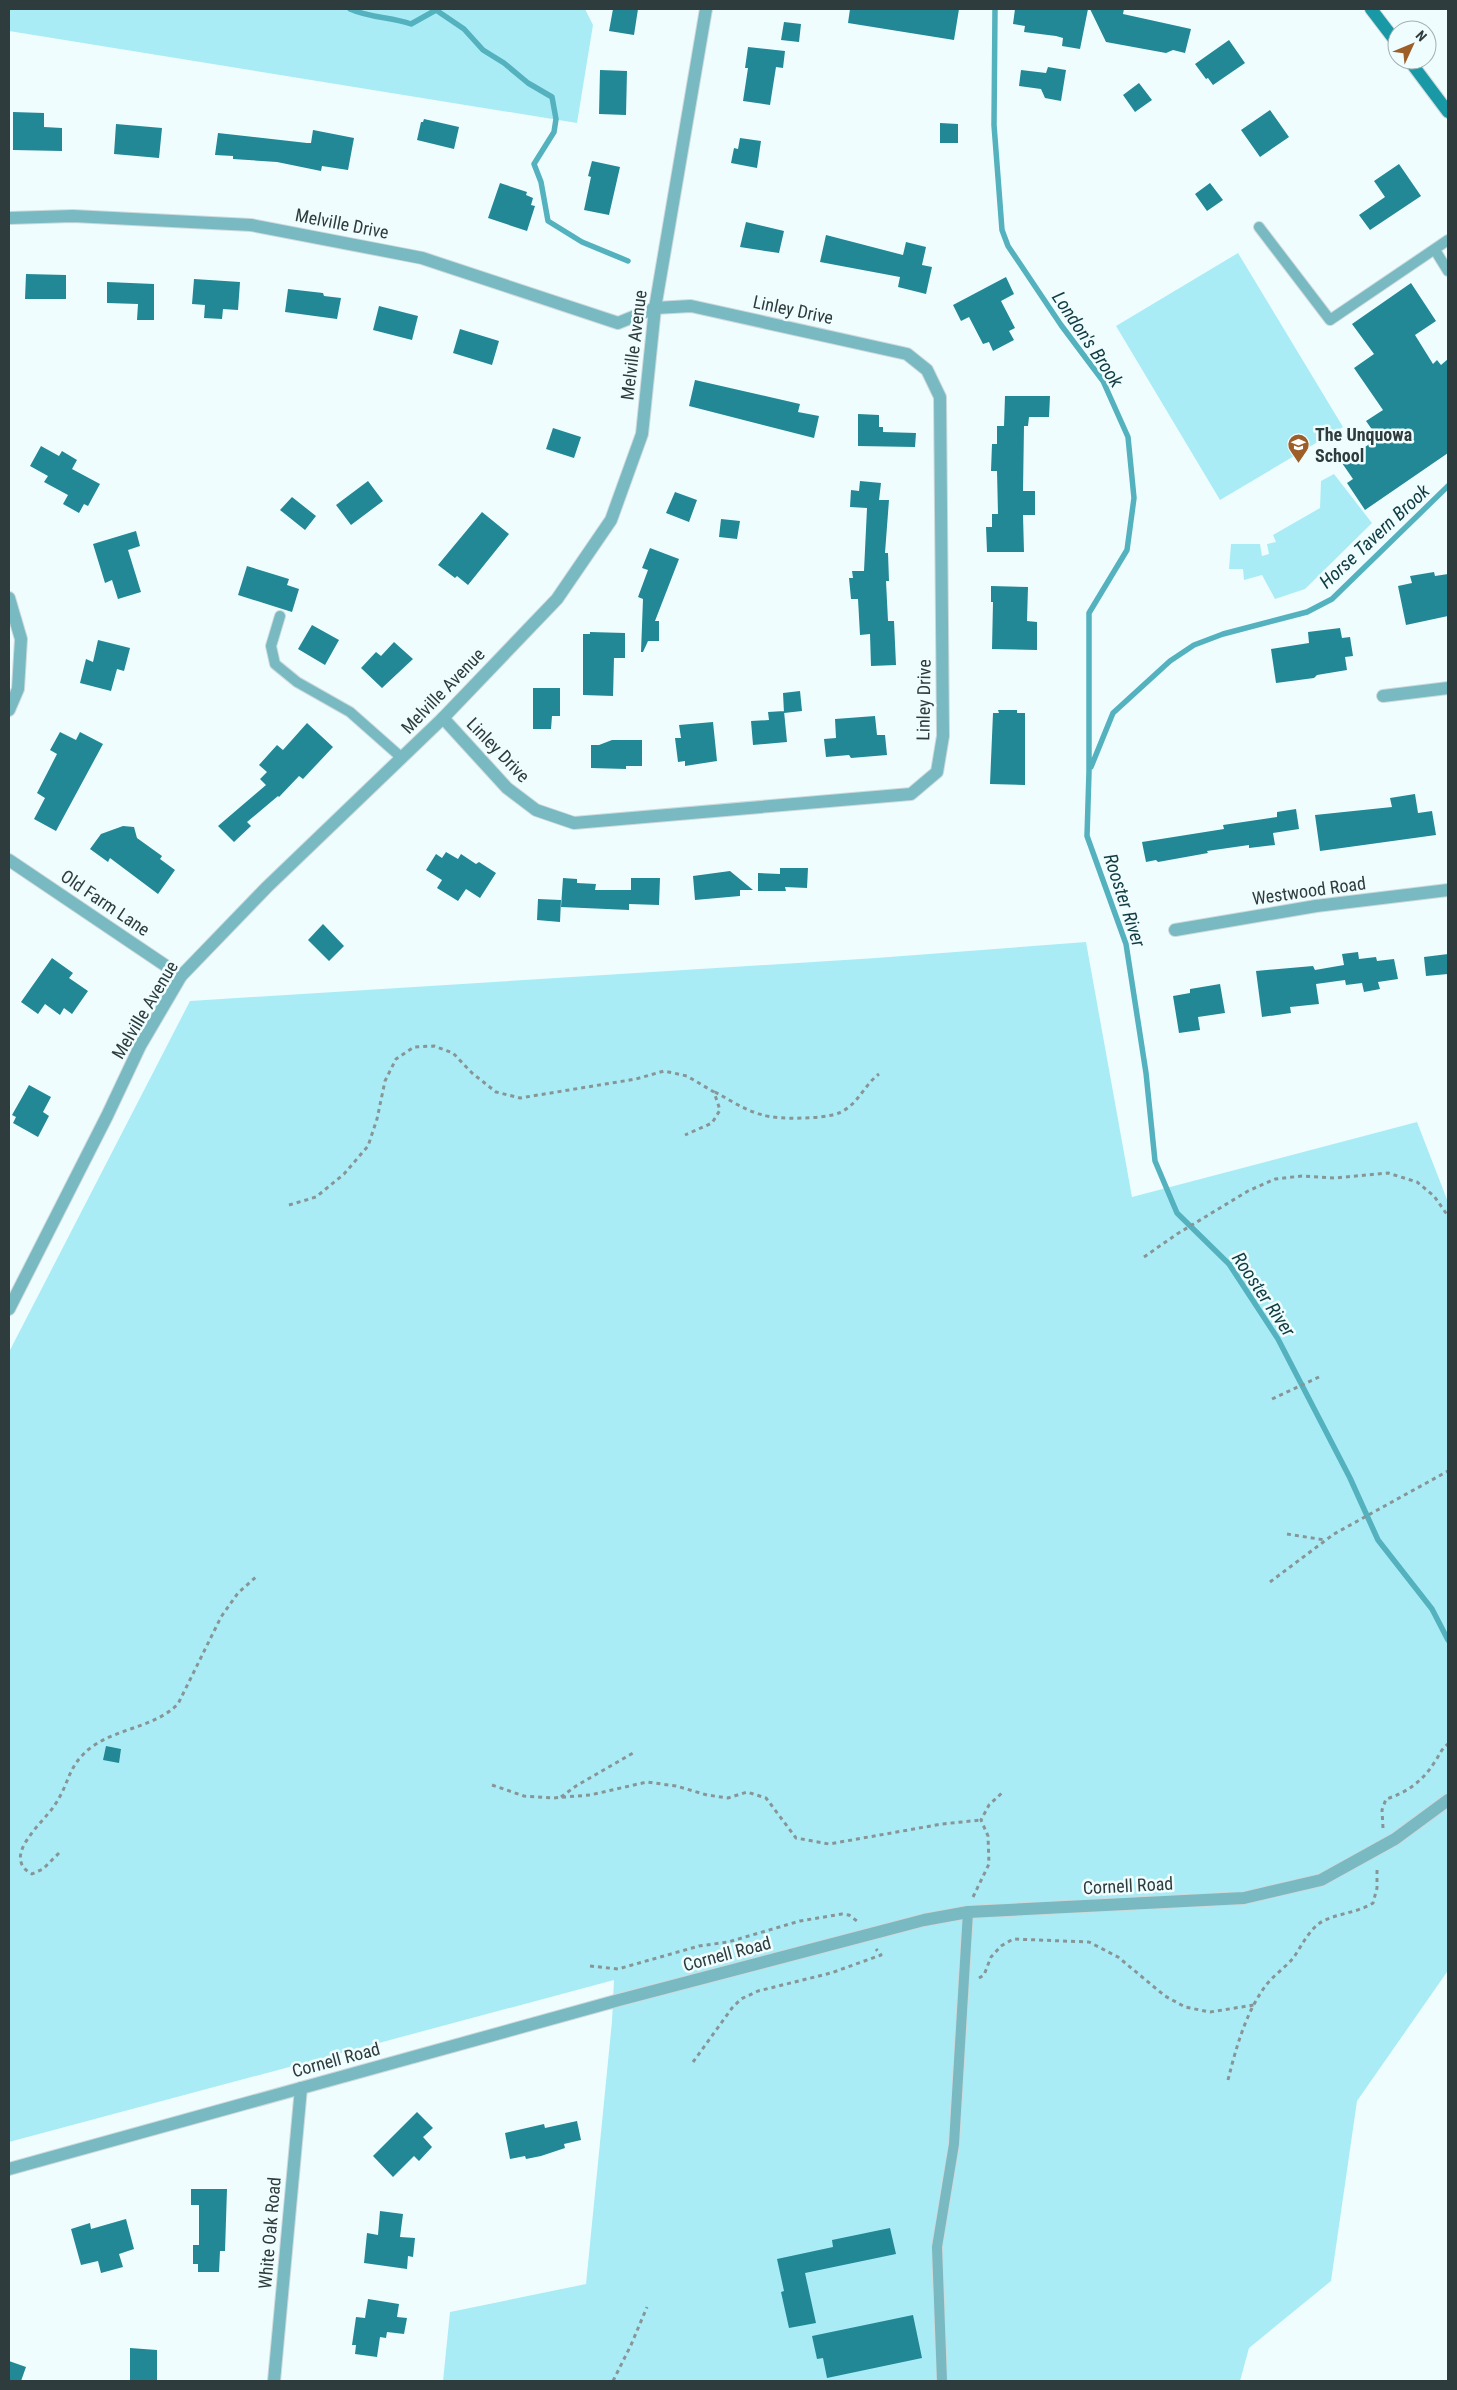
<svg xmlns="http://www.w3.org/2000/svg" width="1457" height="2390" viewBox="0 0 1457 2390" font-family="'Roboto Condensed',sans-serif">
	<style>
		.green { fill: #aaecf6 }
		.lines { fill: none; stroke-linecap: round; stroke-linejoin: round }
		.stream { stroke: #54b2bf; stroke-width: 5.5 }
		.building { fill: #228895 }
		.service-casing { stroke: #cddadc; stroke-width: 12 }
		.minor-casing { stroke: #cddadc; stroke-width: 14 }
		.tertiary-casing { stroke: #cddadc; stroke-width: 14 }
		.secondary-casing { stroke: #cddadc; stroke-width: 14 }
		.path { stroke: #889597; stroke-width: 3; stroke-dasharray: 4 4; stroke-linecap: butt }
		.service { stroke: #78b9c2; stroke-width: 10 }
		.minor { stroke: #78b9c2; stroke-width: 12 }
		.tertiary { stroke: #78b9c2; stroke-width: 12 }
		.secondary { stroke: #1998a6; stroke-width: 12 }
		.labels { text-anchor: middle; stroke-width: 5; stroke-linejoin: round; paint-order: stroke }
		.street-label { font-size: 18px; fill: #2f3c3e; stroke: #f0fdff }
		.poi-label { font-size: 18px; font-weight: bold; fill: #2f3c3e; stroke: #f0fdff; text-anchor: start }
		.water-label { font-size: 19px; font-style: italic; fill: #103c42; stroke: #f0fdff }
	</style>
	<rect width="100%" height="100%" fill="#f0fdff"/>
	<path class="green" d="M9,9H585L593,25L577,123L9,31Z
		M1238,253L1343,427L1220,500L1116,326Z
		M1334,474L1372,523L1305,589L1275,599L1262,575L1244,580L1243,569H1229L1231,544H1260L1262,556L1269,554L1267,544L1276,542L1273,535L1320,508L1321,481Z
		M1086,942L1132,1197L1417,1122L1448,1202L1447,1972L1357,2101L1331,2281L1249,2348L1240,2381H443L450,2312L586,2284L612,2021L614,1980L9,2142V1352L190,1001L876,958Z"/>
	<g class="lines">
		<path class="stream" d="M350,9C370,18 391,17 411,24L436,10L464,29L483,50L504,63L528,83L552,97L556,119L554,132L534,164L541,182L548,221L582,242L628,261
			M995,9L994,125L1002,230L1008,246L1061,325L1103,381L1128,437L1134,498L1127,550L1089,613V772L1087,836L1126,944L1146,1073L1155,1161L1177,1213L1229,1264L1278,1339L1350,1478L1378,1540L1432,1609L1448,1640
			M1091,767L1113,713L1170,661L1194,645L1223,634L1307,612L1332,599L1448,486"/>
	</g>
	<path class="building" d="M613,9H638L634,35L609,31Z
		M850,9H959L954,40L848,23Z
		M1015,9H1088L1080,49L1062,46L1063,38L1056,36L1024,32L1025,26L1013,24Z
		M1090,9H1124L1123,14L1191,29L1185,53L1173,50L1166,53L1106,42Z
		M784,22L801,24L799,42L781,40Z
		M1229,40L1245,63L1213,85L1208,78L1206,79L1195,64Z
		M748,47L785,51L783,68L776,67L770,105L743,101L748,68H745Z
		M1048,67L1066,70L1061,101L1045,98L1041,89L1019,86L1021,70L1046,73Z
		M600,70L627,71L626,115L599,114Z
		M1139,83L1152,100L1135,112L1123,95Z
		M1270,110L1289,137L1260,157L1241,130Z
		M13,112L44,113V127L62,128V151L13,150Z
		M424,119L459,127L454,149L417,140L421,122H423Z
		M940,123L958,124V143H940Z
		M116,124L162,128L159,158L114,154Z
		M313,130L354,138L348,170L322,166L321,171L277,162L233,159V156L215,155L218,133L307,143H311Z
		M740,138L761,141L757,168L731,163L734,148L738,149Z
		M592,161L620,167L609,215L584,210L591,177L588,176Z
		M1399,164L1421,196L1370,230L1359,215L1385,197L1374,181Z
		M500,183L527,192L526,195L533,198L531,205L535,206L527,231L488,218Z
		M1210,183L1223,200L1207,211L1195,194Z
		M746,222L784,231L779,253L740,247Z
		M826,235L903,255L906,242L926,247L922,265L932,267L926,294L898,287L900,277L820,262Z
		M26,274L66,275V299H25Z
		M1006,277L1014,294L1001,301L1015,328L1009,331L1014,340L993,351L989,342L983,344L969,317L961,321L953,305Z
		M194,279L240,282L238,310L223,309L222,319L204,318L205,305L192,304Z
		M107,282L154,284V320H137L138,304L107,303Z
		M1411,283L1436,321L1415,335L1433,364L1437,360L1441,365L1448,359V453L1365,510L1347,483L1353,479L1342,463L1378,438L1366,421L1383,410L1354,368L1374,354L1352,324Z
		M288,289L323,293L324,296L341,298L337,319L285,312Z
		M379,306L418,316L412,340L373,330Z
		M460,329L499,341L492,365L453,353Z
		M695,380L800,404L798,412L819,416L814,438L689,406Z
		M1005,396H1050L1049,417H1029L1028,426H1024L1023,491H1035V515H1023L1024,552H987L986,527H992V514H998L997,471H991L992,444H997V426H1004Z
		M858,414L879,415V427H883V432L916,433L915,447L858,446Z
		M553,428L581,437L574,458L546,449Z
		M41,446L59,456L62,451L77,460L72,469L100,484L88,506L84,504L79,513L63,504L68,495L44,482L48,476L30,466Z
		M368,481L383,501L351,525L336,505Z
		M860,481L881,483L879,500H889L885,553H888L889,581H886L888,621H894L896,665L871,666L870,634L860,635L858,599H851L849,578H853L852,571H864L867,508L850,507L851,490L859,491Z
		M675,492L697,500L689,522L666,513Z
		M292,497L316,516L305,530L280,510Z
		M482,512L509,534L468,585L457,576L455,578L438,565Z
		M721,519L740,521L737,539L719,537Z
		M136,531L140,546L128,550L141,592L118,599L112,580L105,583L93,544Z
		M650,548L679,559L655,621H659V641H648L643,652H641L643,599L638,597L648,570L642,568Z
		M247,566L289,579L287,585L299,589L292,612L238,595Z
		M1434,572L1435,576L1448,574V616L1406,625L1398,586L1412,583L1410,576Z
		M991,586L1028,587L1027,621L1037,622V650L992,649L993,602H991Z
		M312,625L339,640L325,665L298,649Z
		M1340,628L1342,638L1350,637L1353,656L1345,657L1347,670L1317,675L1314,678L1276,683L1271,649L1309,643L1308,632Z
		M590,632L625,633V658H614L613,696L583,695V634H590Z
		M98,640L130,648L124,671L117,669L111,691L80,683L86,659L93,662Z
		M394,642L413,659L382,688L361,668L376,652L381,656Z
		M533,688H560V716H552L551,729H533Z
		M800,691L802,711L784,713L783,693Z
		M998,710H1017V713H1025V785L990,784L993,713H999Z
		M784,711L787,742L753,745L751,721L769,720L768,712Z
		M875,716L877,735H885L887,755L851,758L849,755L826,757L824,739L836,738L835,719Z
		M713,722L717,761L685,766V761L678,762L675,738H681L679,725Z
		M307,723L333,747L303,779L299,776L279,797L278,796L247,822L251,826L234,842L218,826L266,785L260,779L267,772L259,765L277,745L283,750Z
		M60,732L76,740L80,732L103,744L56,831L34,819L45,798L37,793L57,754L50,750Z
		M612,740H642V766H626V769L591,768V745H599Z
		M1415,794L1418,813L1432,811L1436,835L1320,851L1315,815L1392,807L1390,798Z
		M1296,809L1299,829L1273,833L1275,845L1249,848V845L1207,851L1208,853L1158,862L1156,860L1146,862L1142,842L1224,829L1223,825L1277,817V812Z
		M123,826L134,827L137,838L162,856L160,859L175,870L158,894L110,858L108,862L90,849L101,834Z
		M446,852L458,859L461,854L476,864L479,862L496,873L480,898L466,889L458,901L437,888L442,880L426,870L436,854L442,858Z
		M780,868H808L807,888L785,887L786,891H758V873L780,874Z
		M730,871L753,890H740V896L695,900L693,876Z
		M563,878L577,879V883L596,884L595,890H631V878H660L659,905L629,904V910L561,907Z
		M538,899L561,900L560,922L537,920Z
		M323,924L344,946L329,961L308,940Z
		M1358,952L1359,959L1376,957L1377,961L1394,959L1398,979L1378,982L1380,989L1364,992L1362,983L1346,985L1345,980L1316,984L1319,1004L1290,1007L1291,1013L1262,1017L1256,971L1313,966L1315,970L1344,965L1342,954Z
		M1448,954V974L1426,976L1424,957Z
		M52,958L73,973L69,978L88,991L72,1014L64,1008L60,1015L45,1004L38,1014L21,1002Z
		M1220,984L1225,1013L1198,1017L1200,1030L1179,1033L1173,996L1190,993V989Z
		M29,1085L51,1097L43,1112L49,1116L38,1137L13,1123L16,1117L12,1115Z
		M106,1746L121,1749L119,1763L103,1760Z
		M417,2112L433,2128L423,2137L432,2147L419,2161L414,2156L393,2177L373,2156Z
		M577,2121L581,2140L564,2144L565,2148L541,2156L526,2159L525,2156L510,2159L505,2133L544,2124L545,2128Z
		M191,2189H227L225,2251H220L219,2272H198V2264H193V2245H199V2205H191Z
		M380,2211L403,2214L400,2237L415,2238L413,2257L408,2256L407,2269L364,2263L367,2233L378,2235Z
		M126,2219L134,2249L119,2254L123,2267L101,2273L98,2261L81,2265L71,2229L90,2223L91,2229Z
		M890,2228L896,2254L805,2273L816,2323L789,2328L781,2292L784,2291L777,2259L833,2247L832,2240Z
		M368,2299L399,2304L397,2317L407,2318L404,2334L387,2332L386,2338L380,2337L377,2357L355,2354L356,2345H352L356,2317L365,2318Z
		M913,2315L922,2358L827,2378L823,2358L817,2359L812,2336Z
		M130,2348L157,2350V2381H130Z
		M9,2361L26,2367L21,2381H9Z"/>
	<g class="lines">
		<defs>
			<path id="service" d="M1259,227L1330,320L1448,240
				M1435,250L1448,271
				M280,616L271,646L275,664L297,682L350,712L402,758
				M942,2381L937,2247L954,2144L968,1912"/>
			<path id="minor" d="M9,218L73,216L251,225L422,258L618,323L655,308L691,306L907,354L927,370L940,397L943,736L937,772L911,794L574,823L536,810L507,788L443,718
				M9,598L21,639L18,689L9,710
				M1383,696L1448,688
				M9,860L181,976
				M1175,930L1316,906L1448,890
				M274,2381L301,2088"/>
			<path id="tertiary" d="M9,1309L107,1116L140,1046L181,976L267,887L443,718L557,599L611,520L642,434L655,308L706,9
				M9,2169L619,2000L924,1920L968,1912L1244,1898L1321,1880L1395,1839L1448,1800"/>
			<path id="secondary" d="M1371,9L1397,43
				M1409,60L1448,112"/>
		</defs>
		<use href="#service" class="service-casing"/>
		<use href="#minor" class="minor-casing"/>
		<use href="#tertiary" class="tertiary-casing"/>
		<use href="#secondary" class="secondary-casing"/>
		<path class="path" d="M715,1092C730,1100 746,1111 763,1115C778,1120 824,1119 839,1113C859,1104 863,1086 879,1074
			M289,1205L316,1197L344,1174L368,1146L377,1119L385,1081L396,1059L414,1047L434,1046L453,1053L472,1073L496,1092L520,1098L636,1079L664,1071L687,1076L714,1092L720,1110L712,1123L685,1135
			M1144,1257L1177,1234L1248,1191L1275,1179L1302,1176L1334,1178L1388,1173L1417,1182L1434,1196L1448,1216
			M1272,1399L1319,1377
			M1287,1534L1325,1540
			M1270,1582L1334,1534L1448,1471
			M492,1785L524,1796L553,1798L590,1795L647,1782L676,1786L707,1795L728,1798L747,1792L766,1798L796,1838L829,1844L942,1824L981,1820
			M561,1797L576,1786L633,1753
			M1383,1828L1382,1810L1386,1799C1406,1793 1423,1781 1434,1763C1439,1756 1441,1749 1448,1744
			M59,1853L43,1869L32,1874C0,1857 43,1823 54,1806C71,1782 66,1766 93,1746C119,1728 155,1727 178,1704L221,1617L238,1593L257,1576
			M973,1897L989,1864L988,1836L981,1820L989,1805L1004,1791
			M590,1966L618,1969L699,1946L728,1942L800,1921L842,1914L849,1915L857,1921
			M979,1978L984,1975L991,1957L1001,1946L1013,1939L1089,1942L1118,1957L1165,1996L1185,2007L1210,2012L1254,2005
			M693,2062L732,2008L741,1999L758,1991L831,1973L881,1955L876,1949
			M1228,2080C1236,2048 1246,2011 1267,1984C1275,1974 1286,1967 1294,1957C1302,1945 1310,1928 1323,1921C1339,1913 1357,1913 1373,1903L1377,1888V1867
			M613,2381L631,2345L647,2307"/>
		<use href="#service" class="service"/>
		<use href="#minor" class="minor"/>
		<use href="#tertiary" class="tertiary"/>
		<use href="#secondary" class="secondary"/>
	</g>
	<defs>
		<symbol id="school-pin" viewBox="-11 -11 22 30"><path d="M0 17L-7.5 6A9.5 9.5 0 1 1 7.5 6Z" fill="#9e5e28" stroke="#f0fdff"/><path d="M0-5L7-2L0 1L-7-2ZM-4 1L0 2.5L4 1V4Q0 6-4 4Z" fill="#fff"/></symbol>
	</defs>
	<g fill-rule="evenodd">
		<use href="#school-pin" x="1286" y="432" width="25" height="34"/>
	</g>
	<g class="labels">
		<g class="street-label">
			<text transform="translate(342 224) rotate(11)" y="6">Melville Drive</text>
			<text transform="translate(793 310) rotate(12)" y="6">Linley Drive</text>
			<text transform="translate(634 345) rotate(-83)" y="6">Melville Avenue</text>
			<text transform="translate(443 691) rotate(-46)" y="6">Melville Avenue</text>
			<text transform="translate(924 700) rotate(-89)" y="6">Linley Drive</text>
			<text transform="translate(498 750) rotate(46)" y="6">Linley Drive</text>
			<text transform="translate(1309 891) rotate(-8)" y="6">Westwood Road</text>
			<text transform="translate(105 903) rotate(34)" y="6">Old Farm Lane</text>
			<text transform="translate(145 1010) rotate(-59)" y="6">Melville Avenue</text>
			<text transform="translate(1128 1886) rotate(-3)" y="6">Cornell Road</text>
			<text transform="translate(727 1954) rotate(-15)" y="6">Cornell Road</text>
			<text transform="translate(336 2060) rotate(-15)" y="6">Cornell Road</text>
			<text transform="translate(270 2233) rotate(-85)" y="6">White Oak Road</text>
		</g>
		<g class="poi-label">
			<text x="1315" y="441">The Unquowa<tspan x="1315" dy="21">School</tspan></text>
		</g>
		<g class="water-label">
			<text transform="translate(1088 339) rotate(56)" y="7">London's Brook</text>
			<text transform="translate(1374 536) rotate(-43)" y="7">Horse Tavern Brook</text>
			<text transform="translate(1125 900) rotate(72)" y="7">Rooster River</text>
			<text transform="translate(1264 1294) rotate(56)" y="7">Rooster River</text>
		</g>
	</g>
	<rect width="1457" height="2390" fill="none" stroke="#2f3c3e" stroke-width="20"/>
	<g transform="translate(1412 45) rotate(46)"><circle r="24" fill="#f0fdff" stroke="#a3b0b2"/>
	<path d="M0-4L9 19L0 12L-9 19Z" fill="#9e5e28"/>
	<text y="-8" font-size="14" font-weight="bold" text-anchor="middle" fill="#2f3c3e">N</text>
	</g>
</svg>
